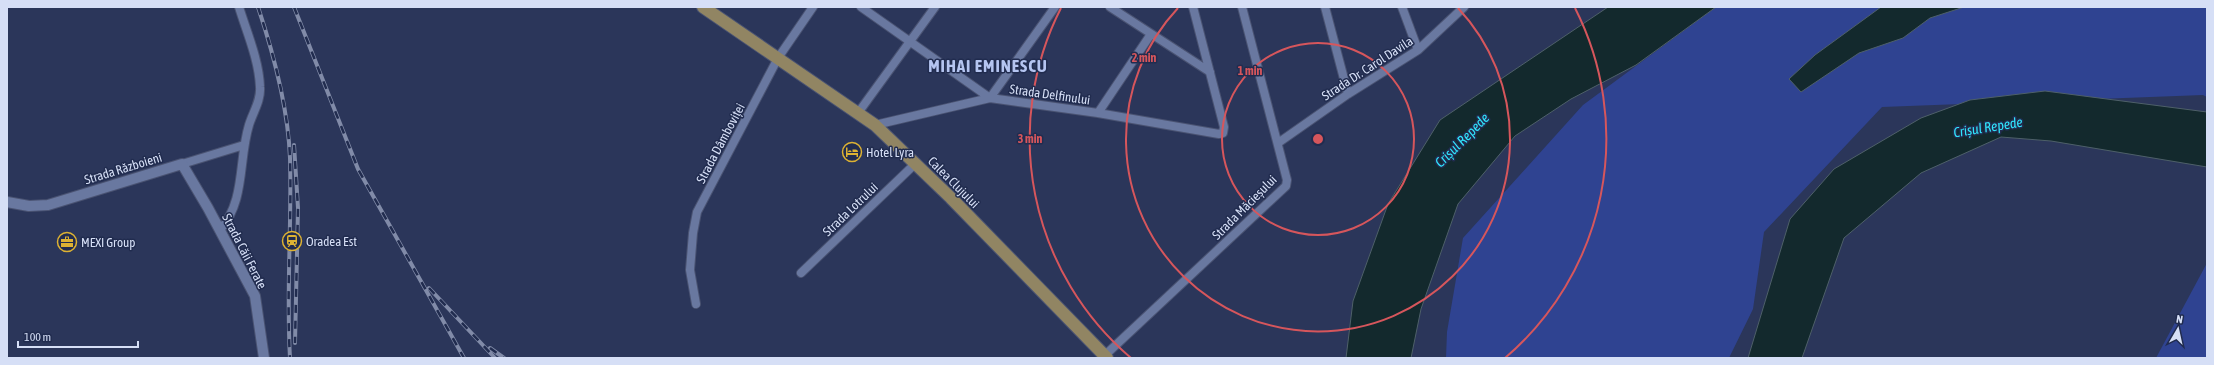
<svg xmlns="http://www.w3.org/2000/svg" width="2214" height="365" viewBox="0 0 2214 365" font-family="'Asap Condensed',sans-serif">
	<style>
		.green { fill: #2f4391 }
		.water { fill: #13292d; stroke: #4e6069 }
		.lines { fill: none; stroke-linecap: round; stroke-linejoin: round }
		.minor-casing { stroke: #4a5372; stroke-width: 10 }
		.tertiary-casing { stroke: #4a5372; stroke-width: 12 }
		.primary-casing { stroke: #4a5372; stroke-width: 14 }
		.minor { stroke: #6978a0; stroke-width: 8 }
		.tertiary { stroke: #6978a0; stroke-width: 10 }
		.primary { stroke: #918563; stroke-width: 12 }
		.rail-casing { stroke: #818ba8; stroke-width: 4 }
		.rail { stroke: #212c4f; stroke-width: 2.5; stroke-dasharray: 8; stroke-linecap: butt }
		.ring { fill: none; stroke: #d6565c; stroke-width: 2 }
		.labels { text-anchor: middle; stroke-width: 3; stroke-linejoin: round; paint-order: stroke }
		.street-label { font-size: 13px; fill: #d6dff6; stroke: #212c4f }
		.poi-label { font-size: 13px; fill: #d6dff6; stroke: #212c4f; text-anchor: start }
		.water-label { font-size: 14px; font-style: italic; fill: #30e6fe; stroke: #212c4f }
		.district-label { font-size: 17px; font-weight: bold; letter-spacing: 1px; fill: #b5c5f1; stroke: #212c4f }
		.centre { fill: #d6565c; stroke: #212c4f; stroke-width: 2 }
		.ring-label { font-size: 12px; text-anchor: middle; font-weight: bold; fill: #d6565c; stroke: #212c4f; stroke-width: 3; stroke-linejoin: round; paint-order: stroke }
	</style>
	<rect width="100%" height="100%" fill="#2b365a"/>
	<path class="green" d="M1716,7H2207V97L2203,95L1882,107L1764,232L1753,309L1729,358H1446L1447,332L1463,238L1583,105Z
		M2207,263V358H2156Z"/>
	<path class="water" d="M1608,7H1716L1636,65L1571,99L1515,136L1458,204L1421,309L1411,358H1346L1353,301L1388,204L1440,120Z
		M1881,7H1964L1930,18L1903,38L1859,53L1801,92L1789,79L1815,55Z
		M2045,91L2207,112V167L2051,141L2001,137L1921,173L1844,238L1802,358H1748L1790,219L1834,169L1921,118L1970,100Z"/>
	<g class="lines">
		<defs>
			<path id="minor" d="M861,7L990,98
				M1110,7L1210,72
				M1325,7L1348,94
				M1402,7L1418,50
				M990,98L1055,7
				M858,113L935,7
				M1098,113L1151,34
				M875,125L990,98L1098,113L1219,134L1223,133L1224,127L1193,7
				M1278,143L1348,94L1418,50L1464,7
				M182,164L244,145
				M220,230C246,200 238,161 249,125C253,112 261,101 260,87C259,60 247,33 239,7
				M801,273L916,163
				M696,304L690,270L693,233L697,212L778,58L813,7
				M1102,358L1286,186L1287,180L1242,7"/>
			<path id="tertiary" d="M7,202L29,206L48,205L182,164L208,208L255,296L264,358"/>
			<path id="primary" d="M703,7L875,125L951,198L1107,358"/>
		</defs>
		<use href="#minor" class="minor-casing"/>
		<use href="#tertiary" class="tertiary-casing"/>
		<use href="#primary" class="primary-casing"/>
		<use href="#minor" class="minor"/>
		<use href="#tertiary" class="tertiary"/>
		<use href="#primary" class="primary"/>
		<defs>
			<path id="rail" d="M258,7C274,55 288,107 290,158C292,225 286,291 290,358
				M294,7L358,169L464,358
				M294,145L298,208L295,343
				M429,288L495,358
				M490,348L504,358"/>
		</defs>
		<use href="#rail" class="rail-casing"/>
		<use href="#rail" class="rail"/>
	</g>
	<g class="ring">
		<circle cx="1318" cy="139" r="96"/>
		<path d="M1458 8A192 192 0 1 1 1178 8"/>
		<path d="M1131 358A288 288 0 0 1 1061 8M1575 8A288 288 0 0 1 1505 358"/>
	</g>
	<defs>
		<symbol id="hotel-ring" viewBox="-11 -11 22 22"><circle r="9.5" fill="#212c4f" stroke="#ddb233" stroke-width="1.5"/><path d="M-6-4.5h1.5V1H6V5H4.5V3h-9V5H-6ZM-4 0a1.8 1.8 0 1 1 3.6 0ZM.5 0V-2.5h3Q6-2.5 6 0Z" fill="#ddb233"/></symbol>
		<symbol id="station-ring" viewBox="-11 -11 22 22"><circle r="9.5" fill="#212c4f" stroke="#ddb233" stroke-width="1.5"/><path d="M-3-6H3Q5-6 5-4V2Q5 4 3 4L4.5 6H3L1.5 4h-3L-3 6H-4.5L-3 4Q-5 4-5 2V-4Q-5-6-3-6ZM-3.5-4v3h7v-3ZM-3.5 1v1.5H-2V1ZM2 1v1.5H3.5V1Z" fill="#ddb233"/></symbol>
		<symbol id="office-ring" viewBox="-11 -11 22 22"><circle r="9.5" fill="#212c4f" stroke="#ddb233" stroke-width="1.5"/><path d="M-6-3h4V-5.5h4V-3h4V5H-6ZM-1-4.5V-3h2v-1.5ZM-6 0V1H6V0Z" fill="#ddb233"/></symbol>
	</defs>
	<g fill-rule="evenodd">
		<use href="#hotel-ring" x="841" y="141" width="22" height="22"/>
		<use href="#station-ring" x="281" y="230" width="22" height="22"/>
		<use href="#office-ring" x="56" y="231" width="22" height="22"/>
	</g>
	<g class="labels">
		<g class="street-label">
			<text transform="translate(1367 68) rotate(-33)" y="5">Strada Dr. Carol Davila</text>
			<text transform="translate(1050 94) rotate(8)" y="5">Strada Delfinului</text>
			<text transform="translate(720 143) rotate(-62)" y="5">Strada Dâmboviței</text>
			<text transform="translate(123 168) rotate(-17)" y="5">Strada Războieni</text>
			<text transform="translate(954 182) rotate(45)" y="5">Calea Clujului</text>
			<text transform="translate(1244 207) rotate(-45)" y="5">Strada Măcieșului</text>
			<text transform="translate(850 209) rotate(-44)" y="5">Strada Lotrului</text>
			<text transform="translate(245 251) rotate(63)" y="5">Strada Căii Ferate</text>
		</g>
		<g class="poi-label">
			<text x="866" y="157">Hotel Lyra</text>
			<text x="306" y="246">Oradea Est</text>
			<text x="81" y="247">MEXI Group</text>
		</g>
		<g class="water-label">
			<text transform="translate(1988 127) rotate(-9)" y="5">Crișul Repede</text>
			<text transform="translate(1462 140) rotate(-45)" y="5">Crișul Repede</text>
		</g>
		<g class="district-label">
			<text x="988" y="72">MIHAI EMINESCU</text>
		</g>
	</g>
	<circle cx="1318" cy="139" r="6" class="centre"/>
	<g class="ring-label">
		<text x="1144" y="62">2 min</text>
		<text x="1250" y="75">1 min</text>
		<text x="1030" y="143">3 min</text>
	</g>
	<rect width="2214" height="365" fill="none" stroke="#d6dff6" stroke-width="16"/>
	<g transform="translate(2178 329) rotate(9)" stroke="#212c4f" stroke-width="3" paint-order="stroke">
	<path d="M0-3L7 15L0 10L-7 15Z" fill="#d6dff6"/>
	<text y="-6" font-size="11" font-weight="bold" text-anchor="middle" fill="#d6dff6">N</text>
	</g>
	<path d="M18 341v6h120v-6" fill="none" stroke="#d6dff6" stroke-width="2"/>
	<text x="24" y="341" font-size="12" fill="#d6dff6" stroke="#212c4f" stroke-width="3" paint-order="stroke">100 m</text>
</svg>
